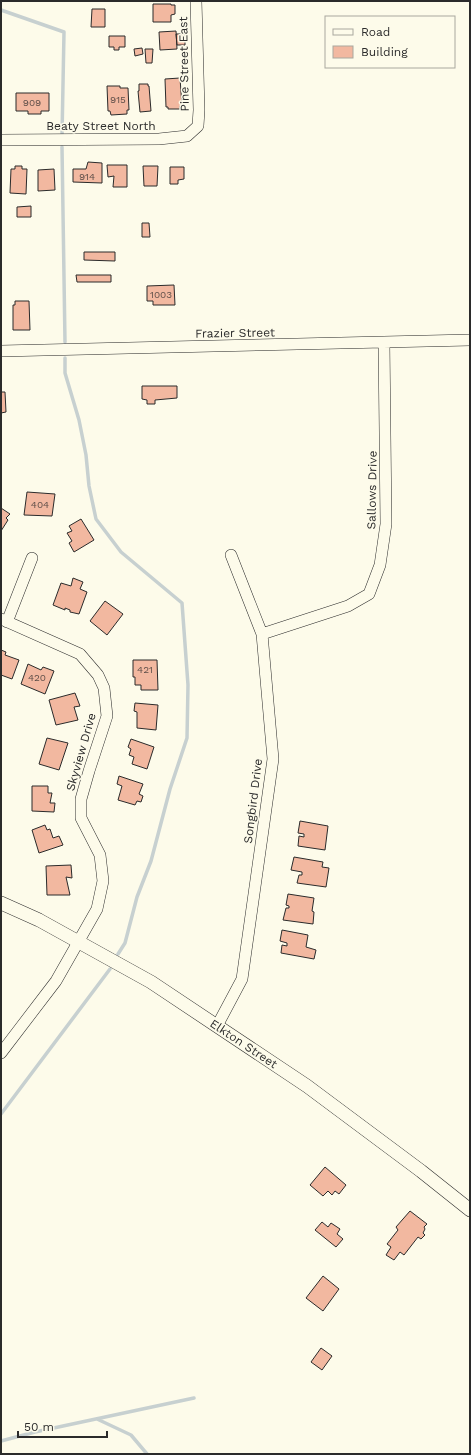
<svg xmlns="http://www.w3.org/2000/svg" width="471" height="1455" viewBox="0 0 471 1455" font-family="'Work Sans',sans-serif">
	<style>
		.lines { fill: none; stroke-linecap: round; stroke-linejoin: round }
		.stream { stroke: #c7d0d0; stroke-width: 3.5 }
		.building { fill: #f2b8a0; stroke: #2b2b2b }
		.minor-casing { stroke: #2b2b2b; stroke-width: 12 }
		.tertiary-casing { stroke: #2b2b2b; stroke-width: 14 }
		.minor { stroke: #fdfbea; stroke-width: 11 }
		.tertiary { stroke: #fdfbea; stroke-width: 13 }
		.labels { text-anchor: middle; stroke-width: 3; stroke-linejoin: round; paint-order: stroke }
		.number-label { font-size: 10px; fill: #5d4e48 }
		.street-label { font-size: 12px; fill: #2b2b2b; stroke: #fdfbea }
	</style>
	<rect width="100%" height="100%" fill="#fdfbea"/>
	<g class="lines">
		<path class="stream" d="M1,10L64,32L62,136
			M62,147L65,342
			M65,358V373L79,420L86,455L89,486L96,519L121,552L182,603L188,685L187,738L170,789L151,861L137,897L125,943L118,954
			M1,1114L110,969
			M97,1419L131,1435L147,1454
			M1,1441L35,1432L194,1398"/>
	</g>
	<path class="building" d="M153,4H171V5H175V14L171,15V22H153Z
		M92,9H105V27H91Z
		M176,31L177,49L160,50L159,32Z
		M176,34H185V45H177Z
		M109,36H125V47H119V50H114V47H109Z
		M142,48L143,54L135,56L134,49Z
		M145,49H153L152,63H146Z
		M180,78L182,106H180V109H168V107H166L165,79Z
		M139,84H148V86H149L151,111L140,112L138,91H139Z
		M107,86H120V88H128L129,110H127V114L111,115L110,111H108Z
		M16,93H49V111H41V114H28V111H16Z
		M88,162L102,163V183L73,182V169H86Z
		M107,165H127V187H113L114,176L108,177Z
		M15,166H22V169H27L26,194L10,193L11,169H15Z
		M143,166H158L157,186H144Z
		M170,167H184V179L178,180V184H170Z
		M54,169L55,190L38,191V170Z
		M31,206V217H17V207Z
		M142,223H149L150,237H142Z
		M84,252H115V261L84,260Z
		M76,275H111V282H77Z
		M174,285L175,305H153V301H147V286Z
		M15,301H29L30,330H13V305H15Z
		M142,386H177V398L155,400V404H147V400L142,399Z
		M1,392H5L6,412L1,413Z
		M27,492L55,494L52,516L24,515Z
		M1,508L10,514L6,518L8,520L1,531Z
		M81,519L94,540L74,552L69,543L72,541L67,533L72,531L69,526Z
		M73,578L83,582L80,589L87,592L79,614L70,612V610L65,608V610L53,605L61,583L71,586Z
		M105,601L123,614L107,635L90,621Z
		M1,650L6,652L5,655L19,660L12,679L1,675Z
		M133,660H157L158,690H141V685H135V677H133Z
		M28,664L41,670L43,667L54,671L45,694L21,684Z
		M75,693L80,706L74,707L78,720L56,725L49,700Z
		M135,703L158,705L156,730L137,728V712L134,711Z
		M47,738L68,743L59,770L39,764Z
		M131,739L154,747L147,769L132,764L134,757L129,755L131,749L128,747Z
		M119,776L143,784L139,794L143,796L141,802L137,801L135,805L118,800L122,786L117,784Z
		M32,786H48V793H52L50,803H55L54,812L32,811Z
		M300,821L328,826L325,850L298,846L299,836L304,837V834L298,833Z
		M45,825L47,830L50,829L53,838L59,836L63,845L39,853L32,830Z
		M294,857L323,862L322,867L329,868L326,887L297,883L299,875H302V872L291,870Z
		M71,865L72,878L66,877L70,895H47L46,866Z
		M288,894L314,898L312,911L314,912L313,924L283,920L286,908H289V906L286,905Z
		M282,930L308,935L306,947L316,950L314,959L281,953L282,945L287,946V943L280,941Z
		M325,1167L346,1185L339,1194L335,1191L332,1195L328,1191L323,1196L310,1185Z
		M410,1211L427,1224L424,1227L425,1229L423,1233L425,1235L421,1239L418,1237L404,1255L400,1252L394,1260L386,1255L391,1247L387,1244L398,1230L396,1227Z
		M322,1222L328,1227L331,1223L340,1229L337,1234L343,1239L336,1247L315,1230Z
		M323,1276L339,1289L323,1311L306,1298Z
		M321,1348L332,1356L322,1370L311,1362Z"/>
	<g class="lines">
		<defs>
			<path id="minor" d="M1,140L159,139L187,136L198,126L199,110L196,1
				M1,351L470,340
				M1,619L80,654L98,675L104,688L107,716L89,771L81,799V818L100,855L103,881L97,909L56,981L1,1053
				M7,622L32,558
				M262,634L348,606L369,594L380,565L386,524L384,342
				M217,1026L242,979L273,759L262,634L231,555"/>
			<g id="tertiary">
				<path id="s1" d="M1,903L39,920L151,982L307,1086L421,1171L470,1210"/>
			</g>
		</defs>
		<use href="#minor" class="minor-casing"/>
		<use href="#tertiary" class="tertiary-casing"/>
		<use href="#minor" class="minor"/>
		<use href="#tertiary" class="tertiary"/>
	</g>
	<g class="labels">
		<g class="number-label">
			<text x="118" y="103">915</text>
			<text x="32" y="106">909</text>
			<text x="87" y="180">914</text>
			<text x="161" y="298">1003</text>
			<text x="40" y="508">404</text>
			<text x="145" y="673">421</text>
			<text x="37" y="681">420</text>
		</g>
		<g class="street-label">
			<text transform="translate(184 64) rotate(-91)" y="4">Pine Street East</text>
			<text x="101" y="130">Beaty Street North</text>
			<text transform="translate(235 333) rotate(-1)" y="4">Frazier Street</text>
			<text transform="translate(372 490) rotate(-89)" y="4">Sallows Drive</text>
			<text transform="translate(81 752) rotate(-74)" y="4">Skyview Drive</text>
			<text transform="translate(253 801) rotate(-83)" y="4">Songbird Drive</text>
			<text dy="4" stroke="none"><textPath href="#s1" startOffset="281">Elkton Street</textPath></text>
		</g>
	</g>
	<rect width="471" height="1455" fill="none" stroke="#2b2b2b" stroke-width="4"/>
	<rect x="325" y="16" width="130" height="52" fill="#fdfbea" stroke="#a9a89e"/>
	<rect x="333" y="29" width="20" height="6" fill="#fdfbea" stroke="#a9a89e"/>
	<text x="361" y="36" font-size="12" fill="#2b2b2b">Road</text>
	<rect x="333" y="46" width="20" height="12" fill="#f2b8a0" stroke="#a9a89e"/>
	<text x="361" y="56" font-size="12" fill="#2b2b2b">Building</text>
	<path d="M18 1431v6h89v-6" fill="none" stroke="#2b2b2b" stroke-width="2"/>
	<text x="24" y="1431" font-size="12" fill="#2b2b2b" stroke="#fdfbea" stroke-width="3" paint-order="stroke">50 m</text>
</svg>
